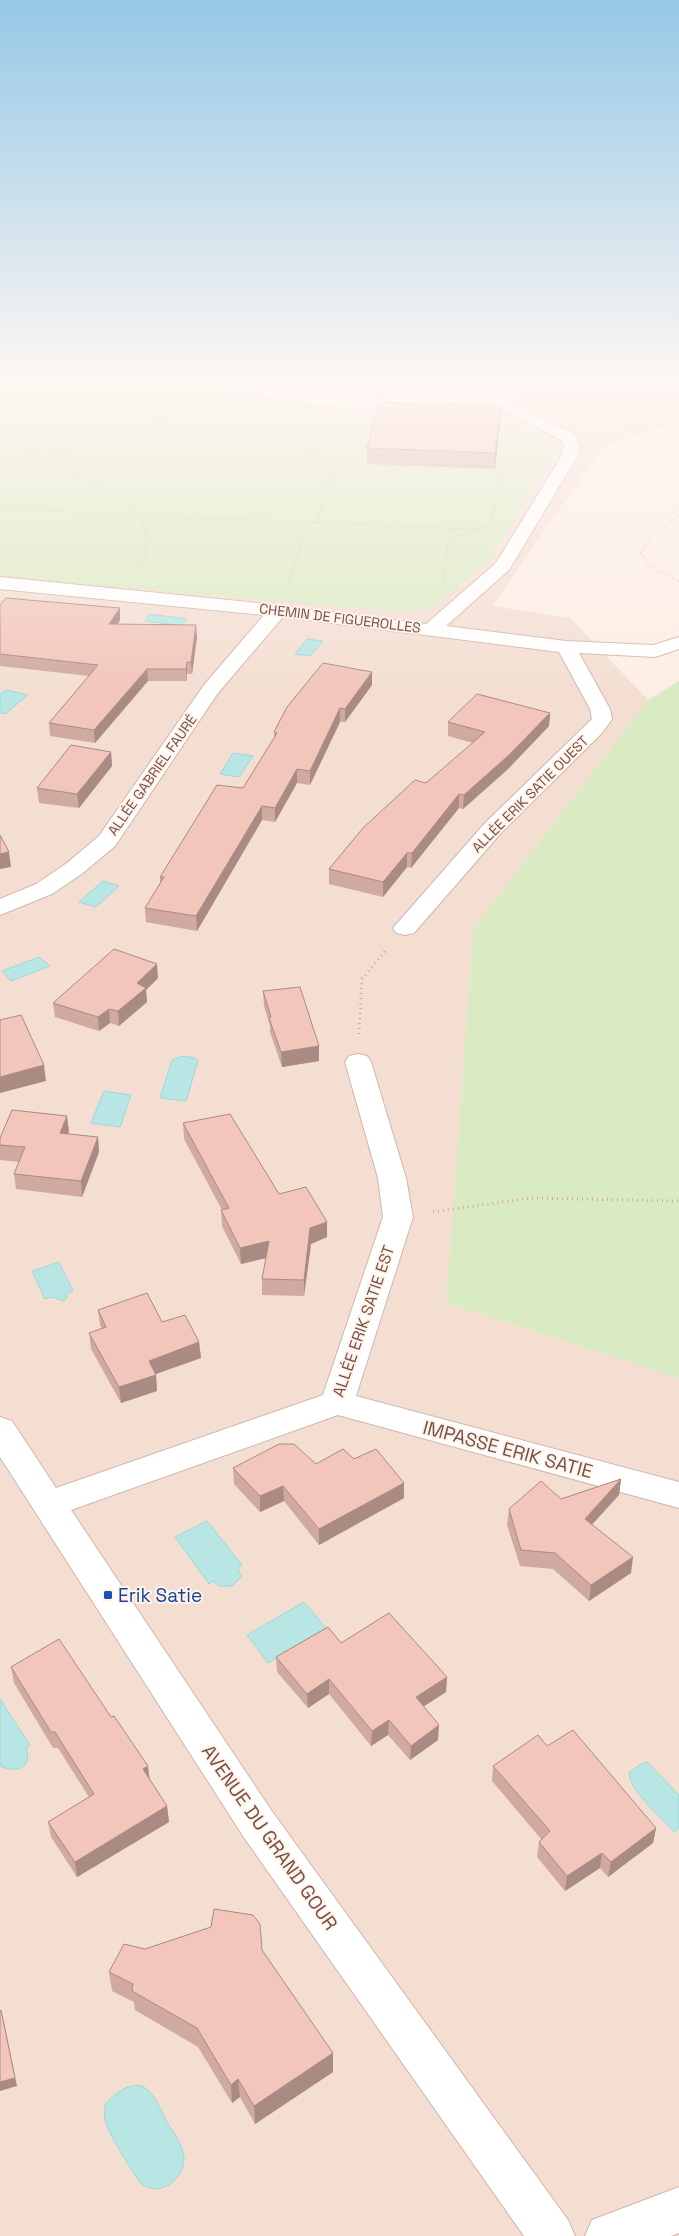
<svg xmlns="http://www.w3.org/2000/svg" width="679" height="2236" viewBox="0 0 679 2236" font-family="'Space Grotesk',sans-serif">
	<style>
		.residential { fill: #f4ded2 }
		.commercial { fill: #fddbd7 }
		.green { fill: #daeac2 }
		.water { fill: #b8e6e4; stroke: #9ed8d6 }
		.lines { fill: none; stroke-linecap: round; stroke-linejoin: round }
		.minor-casing { stroke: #d0b6ad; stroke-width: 2 }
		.path-far1 { stroke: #d7a99e; stroke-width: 2; stroke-dasharray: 0.5 2.5; stroke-linecap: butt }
		.path { stroke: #d7a99e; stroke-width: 3; stroke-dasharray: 1 4; stroke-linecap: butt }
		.minor { fill: #fff; fill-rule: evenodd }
		.wall { fill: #d0aaa1 }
		.shaded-wall { fill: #a98b83 }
		.building { fill: #f2c6bb; stroke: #a98b83 }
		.transit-dot { fill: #1a4fb4; stroke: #fff3ea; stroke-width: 2 }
		.labels { text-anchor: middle; stroke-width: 4; stroke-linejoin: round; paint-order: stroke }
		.far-street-label { font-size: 14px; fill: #755049; stroke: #fff3ea }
		.street-label { font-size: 16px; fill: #755049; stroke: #fff3ea }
		.near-street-label { font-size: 19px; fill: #755049; stroke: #fff3ea }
		.near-transit-label { font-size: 19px; fill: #164399; stroke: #fff3ea; text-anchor: start }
	</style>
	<rect width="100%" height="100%" fill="#fceee4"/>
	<path class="residential" d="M0,380H679V424L605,444L492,606L570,618L648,700L473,929L446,1303L679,1378V2236H0Z"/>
	<path class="commercial" d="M182,380H679V411L583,436L507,400L419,414L316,409Z"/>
	<path class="green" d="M0,380H182L316,409L372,413L419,414L476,405L552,444L557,450L489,561L432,609L388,611L0,577Z
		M679,681V1378L446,1303L473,929L648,700Z"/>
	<path class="water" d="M150,614L187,619L182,626L145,621Z
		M307,639L323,641L310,656L295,654Z
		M6,690L28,695L5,714L0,713V694Z
		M233,753L253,756L239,777L220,774Z
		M103,881L119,886L96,907L79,902Z
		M39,957L50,966L11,981L2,971Z
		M184,1056L195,1058L198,1061L186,1101L160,1098L171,1063L174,1059Z
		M104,1091L131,1095L120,1127L91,1123Z
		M59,1262L73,1291L66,1294L67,1298L64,1301L51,1297L45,1299L32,1271Z
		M207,1521L242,1565L238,1568L241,1577L232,1586H219L213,1581L209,1584L175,1537Z
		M304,1602L326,1628L268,1663L247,1635Z
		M0,1699L30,1745L26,1748C33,1769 16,1773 0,1766Z
		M647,1762L679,1795V1828L674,1832C662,1818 629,1790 629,1773L641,1764Z
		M139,2085C153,2089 160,2108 166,2120C172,2131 184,2146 184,2158C185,2179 158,2199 141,2183C134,2176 106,2129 105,2120C104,2115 105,2109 105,2105C116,2092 123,2087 139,2085Z"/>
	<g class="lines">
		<defs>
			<path id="minor" d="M210,380H238L318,396L381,399L445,395L548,380H579L572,384L500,397L574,434L580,447L577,457L509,570L446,626L566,641L653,645L679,637V649L655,657L579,653L610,709L612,719L602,733L501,833L414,933L405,935L396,933L393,928L485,823L592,719L590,709L559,652L283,617L218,693L115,846L83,873L52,894L0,915V899L36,884L67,863L99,836L204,685L264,615L0,589V577L278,605L426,624L496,563L561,457L564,447L561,440L482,400L413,407L349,408L293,402L212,383Z
				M358,1054L367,1056L371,1062L406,1178L413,1217L356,1396L679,1482V1508L338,1415L71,1510L271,1810L568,2220L575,2236H524L243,1836L0,1457V1417L12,1421L56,1488L323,1395L383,1217L378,1178L345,1062L349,1056Z
				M679,2187V2233L671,2236H585L592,2220Z"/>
		</defs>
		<use href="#minor" class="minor-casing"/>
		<path class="path-far1" d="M314,425L311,449L322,461L335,464L317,522L475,530L449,539L443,581
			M0,434L238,412
			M14,434L73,458L71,472C111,488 165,516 140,569
			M679,435L675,445L679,451
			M0,457L35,456L72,463
			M335,464L499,471L492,524L475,530
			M0,507L138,516L317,522L303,533L289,585
			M679,516L653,533L641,553L650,566L679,581"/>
		<path class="path" d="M359,1034L362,979L386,950
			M433,1212L530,1198L679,1201"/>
		<use href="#minor" class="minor"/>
	</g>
	<path class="wall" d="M500,423L495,469L367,464V448Z
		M0,605L120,620L118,624L197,637L192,674H187V681H148L95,743L50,736L49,723L89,676L0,666Z
		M372,672V685L345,722H340L310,785L297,783L275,822L262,820L197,931L146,922L145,908L160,883V877L243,788L274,738V732Z
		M550,713L549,726L508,769L463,809L459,808L411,868L407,867L383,897L329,884V869L473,743L448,736V722Z
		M111,752L112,766L79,808L39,803L37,788Z
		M158,978L146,990L147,1002L119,1026L110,1023L99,1031L55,1017L53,1003Z
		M263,991L319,1061L282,1067L270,1032V1026L264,1006Z
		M183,1123L279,1194L327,1222V1237L311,1244L304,1296L262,1295V1279L266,1258L241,1264L222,1226L221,1210H222L184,1139Z
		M69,1131L68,1134L98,1137L99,1152L82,1197L16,1189L14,1174L19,1162L0,1160V1138Z
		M98,1310L162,1322L199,1342L201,1358L156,1374L157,1391L121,1403L91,1349L89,1333L102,1329L100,1325Z
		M354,1459L404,1483V1498L319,1545L284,1501L260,1512L234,1484L233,1468L316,1464Z
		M621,1479L619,1495L592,1525L631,1573L589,1601L553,1569L520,1566L507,1525L509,1509L561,1499Z
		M341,1643L447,1677L446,1692L424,1706L438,1740L410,1760L388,1735L371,1746L329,1694L308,1708L277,1672L276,1657Z
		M11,1667L149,1779L167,1806L169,1822L77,1877L51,1837L48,1822L89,1797L58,1748H53L14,1683Z
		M547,1746L656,1828L653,1843L608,1877L600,1868L565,1891L537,1857L539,1842L542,1840L492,1781L493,1766Z
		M145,1949L262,1950L333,2072L255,2124L240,2097L232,2103L198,2047L135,2010L134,2002L112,1991L109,1972Z"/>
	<path class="shaded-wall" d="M501,407L500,423L495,469V453Z
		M120,608V620L110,636L109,624Z
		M196,625L197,637L192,674L191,662Z
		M187,662V681L186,669Z
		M147,669L148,681L95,743L94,730Z
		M372,672V685L345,722V709Z
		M340,708V722L310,785V771Z
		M550,713L549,726L508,769L463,809L464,795Z
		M111,752L112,766L79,808L77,794Z
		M297,769V783L275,822V808Z
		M459,794V808L411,868L412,853Z
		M262,806V820L197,931L196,916Z
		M9,852L11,867L0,869V854Z
		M407,853V867L383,897V882Z
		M157,964L158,978L146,990L147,1002L119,1026L118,1011L137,983Z
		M109,1009L110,1023L99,1031L98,1017Z
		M319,1046V1061L282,1067L281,1052Z
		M44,1065L46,1081L0,1093V1077Z
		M67,1116L69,1131L62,1148L60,1133Z
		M98,1137L99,1152L82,1197L81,1181Z
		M327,1222V1237L311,1244L304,1296V1280L310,1228Z
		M269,1241L270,1257L241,1264L240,1248Z
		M199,1342L201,1358L150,1376L149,1361Z
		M156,1375L157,1391L121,1403L119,1387Z
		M621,1479L619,1495L582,1535L585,1519Z
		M404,1483V1498L319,1545V1529Z
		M283,1486L284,1501L260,1512V1496Z
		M633,1557L631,1573L589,1601L591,1585Z
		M447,1677L446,1692L415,1712L416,1697Z
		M329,1679V1694L308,1708L307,1694Z
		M389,1720L388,1735L371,1746L372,1731Z
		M439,1725L438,1740L410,1760L411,1746Z
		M148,1766L150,1782L143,1769Z
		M167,1806L169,1822L77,1877L75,1862Z
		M656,1828L653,1843L608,1877L611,1862Z
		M602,1853L600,1868L565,1891L567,1876Z
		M3,2018L17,2086L0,2091V2082Z
		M333,2053V2072L255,2124L254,2106Z
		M238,2079L240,2097L232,2103L231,2085Z"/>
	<path class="building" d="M379,402L501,407L495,453L367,448Z
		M6,598L120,608L109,624L196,625L191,662H187L186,669H147L94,730L49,723L98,665L0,654V605Z
		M323,663L372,672L345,709L340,708L310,771L297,769L275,808L262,806L196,916L145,908L164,877H160L217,785L243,788L277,733L274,732L287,707Z
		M477,694L550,713L509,755L464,795L459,794L412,853H407L383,882L329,869L363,828L415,780L426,783L485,732L448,722Z
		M71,745L111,752L77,794L37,788Z
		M0,835L9,852L0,854Z
		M114,949L157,964L137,983L146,988L118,1011L109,1009L98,1017L53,1003Z
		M300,987L319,1046L281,1052L269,1018L271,1017L263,991Z
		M21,1015L44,1065L0,1077V1020Z
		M12,1110L67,1116L60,1133L98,1137L81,1181L14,1174L25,1147L0,1145V1138Z
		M230,1114L279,1194L306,1187L327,1222L310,1228L304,1280L262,1279L269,1241L240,1248L221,1210L229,1208L183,1123Z
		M147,1293L162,1322L185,1315L199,1342L149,1361L156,1375L119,1387L89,1333L106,1327L98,1310Z
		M279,1444H294L316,1464L343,1449L354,1459L376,1449L404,1483L319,1529L283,1486L260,1496L233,1468Z
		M621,1479L585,1519L633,1557L591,1585L555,1553L521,1550L509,1509L541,1481L561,1499Z
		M389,1613L447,1677L416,1697L439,1725L411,1746L389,1720L372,1731L329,1679L307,1694L276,1657L328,1627L341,1643Z
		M59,1639L111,1717L114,1716L148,1766L143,1769L167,1806L75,1862L48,1822L94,1794L55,1732H51L11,1667Z
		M573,1730L656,1828L611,1862L602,1853L567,1876L539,1842L550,1831L493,1766L538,1735L547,1746Z
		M214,1909L253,1915L260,1924L262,1950L333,2053L254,2106L238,2079L231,2085L197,2028L132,1991L133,1984L109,1972L124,1944L145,1949L211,1927Z
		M1,2010L15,2078L0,2082V2011Z"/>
	<linearGradient id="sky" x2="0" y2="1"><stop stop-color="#95c8e6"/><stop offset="0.55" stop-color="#fef7f3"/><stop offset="1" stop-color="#fef7f3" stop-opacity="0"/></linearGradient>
	<rect width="679" height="693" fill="url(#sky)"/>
	<rect class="transit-dot" x="103" y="1590" width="10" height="10" rx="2.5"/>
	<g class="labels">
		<g class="far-street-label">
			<text transform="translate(340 618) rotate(7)" y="5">CHEMIN DE FIGUEROLLES</text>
			<text transform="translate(152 775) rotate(-55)" y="5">ALLÉE GABRIEL FAURÉ</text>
			<text transform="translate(530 794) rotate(-45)" y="5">ALLÉE ERIK SATIE OUEST</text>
		</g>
		<g class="street-label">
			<text transform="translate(363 1321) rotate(-71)" y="6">ALLÉE ERIK SATIE EST</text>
		</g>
		<g class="near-street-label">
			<text transform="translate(508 1449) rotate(15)" y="7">IMPASSE ERIK SATIE</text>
			<text transform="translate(270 1837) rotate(55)" y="7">AVENUE DU GRAND GOUR</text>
		</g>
		<g class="near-transit-label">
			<text x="118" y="1602">Erik Satie</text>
		</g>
	</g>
</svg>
